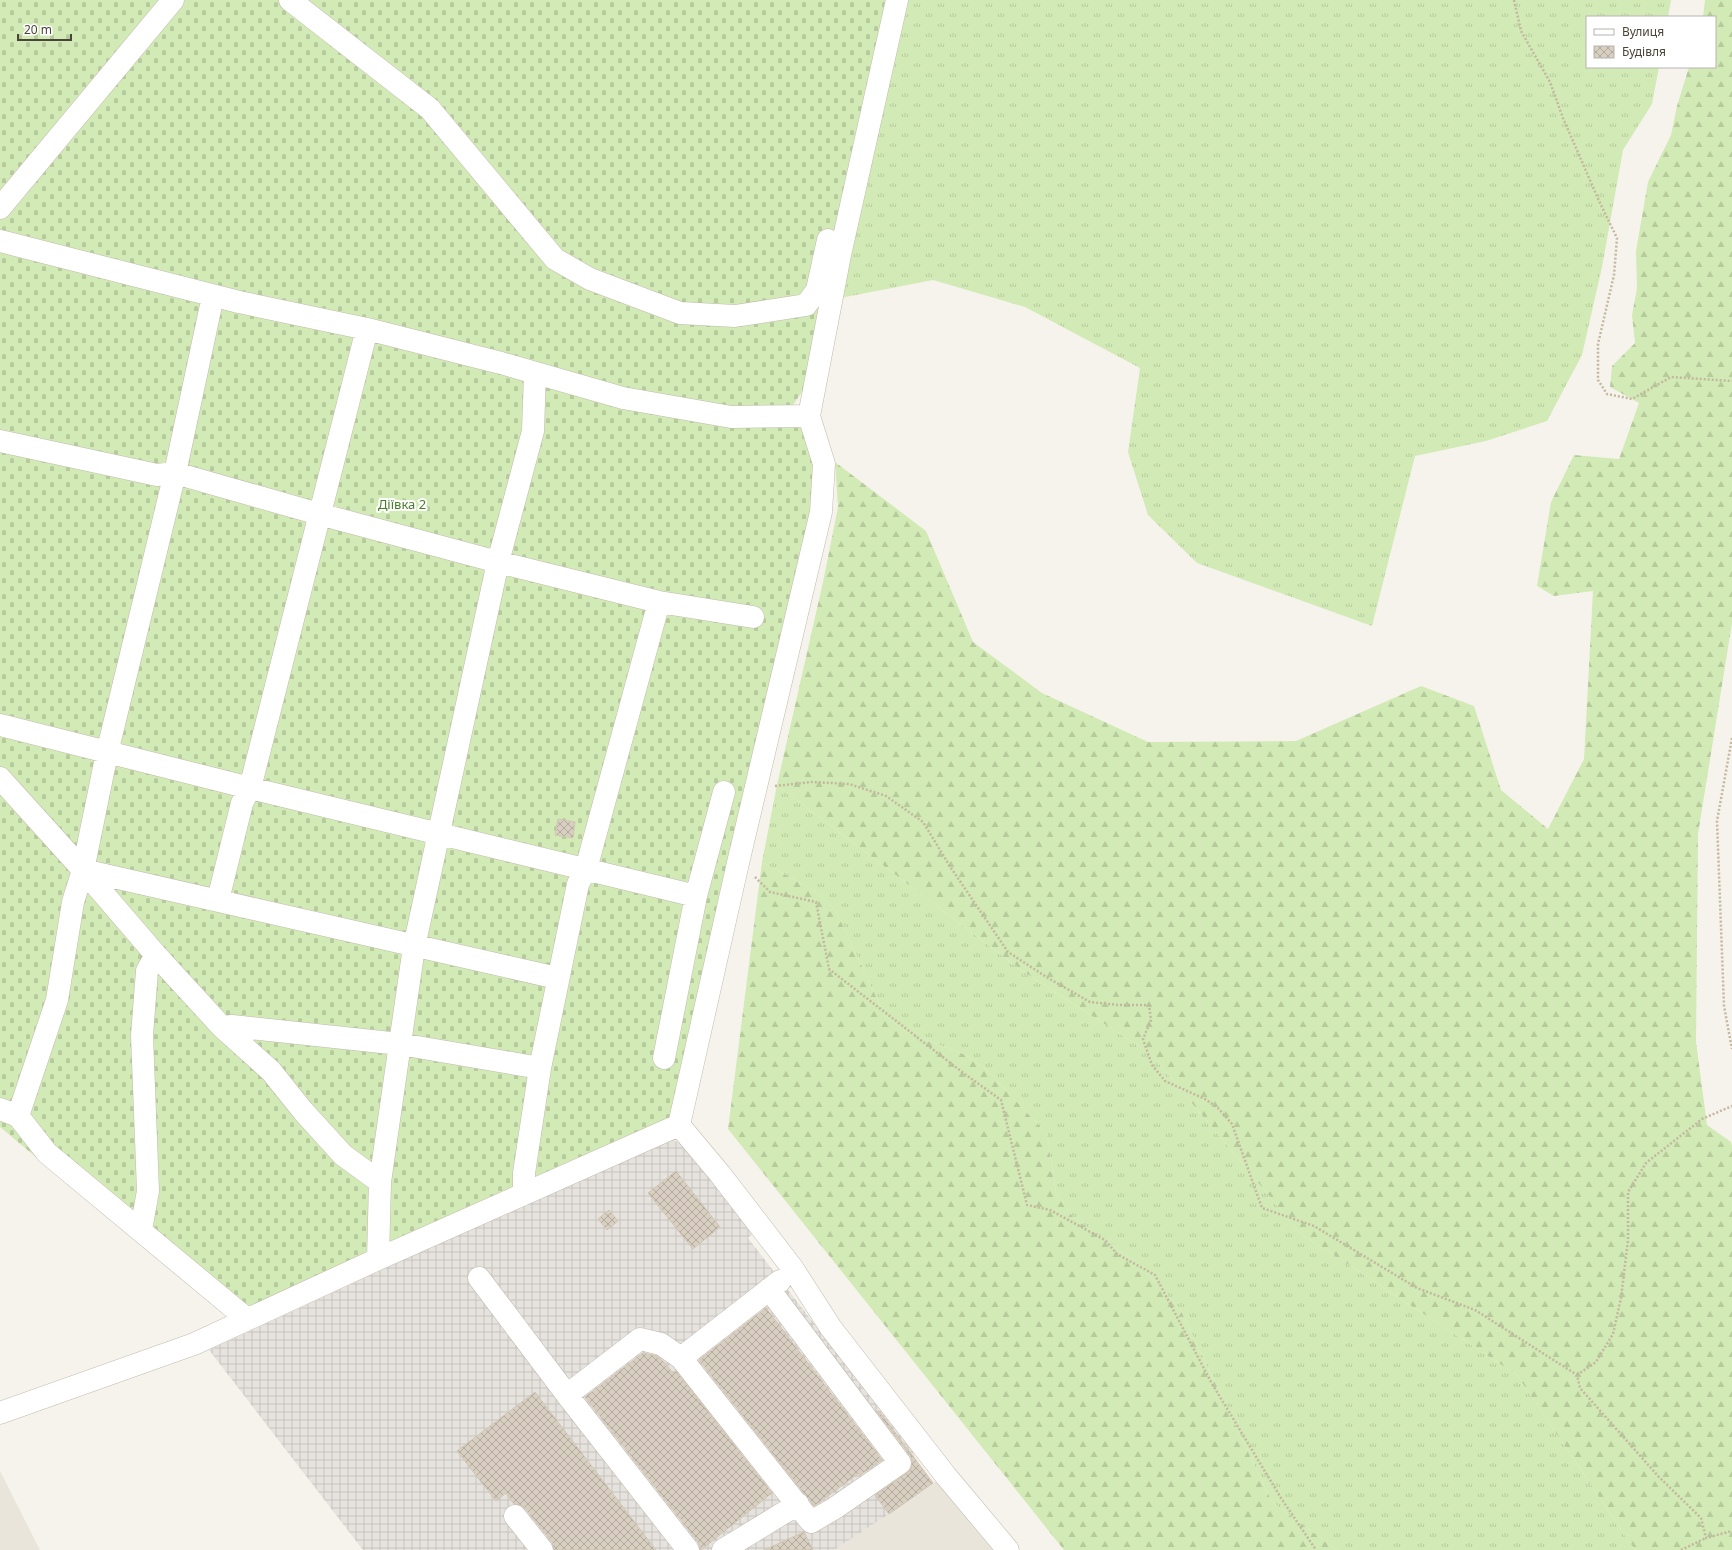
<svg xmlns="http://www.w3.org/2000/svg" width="1732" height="1550" viewBox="0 0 1732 1550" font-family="'Noto Sans',sans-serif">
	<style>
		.residential { fill: #eae5da }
		.industrial { fill: url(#industrial-grid) }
		.grass { fill: url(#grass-tufts) }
		.forest { fill: url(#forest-firs) }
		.cemetery { fill: url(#cemetery-stones) }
		.building { fill: url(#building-cross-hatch); stroke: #d3c7b4 }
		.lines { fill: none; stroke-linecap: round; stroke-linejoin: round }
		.minor-casing { stroke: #c2bbae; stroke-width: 23 }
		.path { stroke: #c4b79f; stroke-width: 2.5; stroke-dasharray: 2 2; stroke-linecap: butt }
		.minor { stroke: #fff; stroke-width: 22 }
		.labels { text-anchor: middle; stroke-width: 4; stroke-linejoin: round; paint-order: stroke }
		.park-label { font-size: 13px; fill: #4a7f2a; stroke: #fff }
	</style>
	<defs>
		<pattern id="industrial-grid" width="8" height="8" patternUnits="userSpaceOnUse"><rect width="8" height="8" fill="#e6e2dd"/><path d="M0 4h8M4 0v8" fill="none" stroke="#c7c3be"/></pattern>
		<pattern id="grass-tufts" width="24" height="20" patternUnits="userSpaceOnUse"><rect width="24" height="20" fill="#d2eab5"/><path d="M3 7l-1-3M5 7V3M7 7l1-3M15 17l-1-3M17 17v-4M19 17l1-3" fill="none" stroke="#b6ca9c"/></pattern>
		<pattern id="forest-firs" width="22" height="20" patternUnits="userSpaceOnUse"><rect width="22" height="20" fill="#d2eab5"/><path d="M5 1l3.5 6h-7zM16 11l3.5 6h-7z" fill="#b6ca9c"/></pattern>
		<pattern id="cemetery-stones" width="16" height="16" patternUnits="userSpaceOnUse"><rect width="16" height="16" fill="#d2eab5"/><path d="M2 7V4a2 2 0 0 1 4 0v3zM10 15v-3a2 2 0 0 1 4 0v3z" fill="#b6ca9c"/></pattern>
		<pattern id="building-cross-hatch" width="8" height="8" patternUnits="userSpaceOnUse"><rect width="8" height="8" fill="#d8cfc1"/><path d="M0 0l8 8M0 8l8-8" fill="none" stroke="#b1aa9e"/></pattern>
	</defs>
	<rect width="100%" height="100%" fill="#f6f3ec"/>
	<path class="residential" d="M0,1471L40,1550H0Z
		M944,1477L1003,1550H834L889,1514L933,1483Z"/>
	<path class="industrial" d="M667,1138L683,1144L755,1232L748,1238L913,1452L915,1458L933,1483L889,1514L834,1550H363L209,1350Z"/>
	<path class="grass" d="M902,0H1671L1668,17H1587V67H1659L1652,104L1623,150L1602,267L1582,355L1547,421L1486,441L1415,456L1372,626L1197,563L1148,515L1128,452L1140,368L1025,307L933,280L835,299Z
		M777,785L1021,970L1151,1054L1300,1233L1517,1375L1635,1550H1337L1272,1502L1181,1311L1143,1268L1073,1217L1056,1193L1047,1134L987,1070L963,1054L908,1033L885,1016L836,911L815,891L762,862Z"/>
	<path class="forest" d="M1705,0H1732V623L1698,834L1696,1042L1707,1125L1731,1142L1732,1146V1550H1635L1517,1375L1300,1233L1151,1054L1021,970L777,785L823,582L838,507L835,462L926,531L973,642L1042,693L1148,742L1296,741L1421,686L1474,706L1501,790L1548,829L1584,759L1593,591L1554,596L1537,586L1551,502L1574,455L1619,459L1639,403L1610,387L1612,366L1635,343L1632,315L1637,288L1636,251L1648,182L1671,135L1677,106L1689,67H1715V17H1703Z
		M762,862L815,891L836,911L885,1016L908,1033L963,1054L987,1070L1047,1134L1056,1193L1073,1217L1143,1268L1181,1311L1272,1502L1337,1550H1064L728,1129Z"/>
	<path class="cemetery" d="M0,0H893L806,386L793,405L815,451L814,510L678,1110L650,1133L227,1317L0,1127Z"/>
	<path class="building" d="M558,819L575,822L573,838L555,835Z
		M676,1171L720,1227L693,1249L648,1193Z
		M609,1210L618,1221L607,1230L598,1219Z
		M766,1308L882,1460L860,1475L859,1473L814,1506L699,1360Z
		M643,1353L656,1356L663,1361L673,1373L676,1371L772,1493L701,1550L698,1542L585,1397Z
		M535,1392L656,1550H554L552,1542L525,1508L520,1505L514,1504L506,1493L496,1501L457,1451Z
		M879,1411L933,1483L889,1514L875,1495L907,1473L911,1469L912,1462L910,1455L877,1412Z
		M804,1532L813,1550H764Z"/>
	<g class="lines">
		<defs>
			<path id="minor" d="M290,0L430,109L555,259L590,279L680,313L735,316L806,305L817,290L828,240
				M0,208L173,0
				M0,241L239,302L367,329L501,363L623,398L731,417L809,416
				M0,441L157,475L175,473L319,514L498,562L659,602L753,617
				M0,725L250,788L696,896
				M0,778L83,870L156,955L222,1027L271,1071L303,1111L343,1155L380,1182
				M83,870L557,978
				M218,900L242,803L250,788L367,329
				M222,1027L232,1026L400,1044L540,1068
				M664,1058L696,896L724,792
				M0,1109L18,1116L47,1153L247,1319
				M18,1116L57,1000L73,902L83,870L107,753L175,473L213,296
				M679,1125L738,863L821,512L824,464L809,416L840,255L897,0
				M679,1125L720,1174L777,1248L793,1269L831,1328L946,1476L1008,1550
				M524,1193V1173L540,1068L578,884L586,869L659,602
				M141,1230L148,1191L142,1035L147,971L156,955
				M378,1259L380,1182L414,947L498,562L533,431L535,373
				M479,1278L567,1395L688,1550
				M681,1358L780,1281
				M567,1395L640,1339L661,1344L681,1358L811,1522L835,1508L900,1463L769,1289
				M0,1413L194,1344L378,1259L679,1125
				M515,1516L542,1550
				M723,1550L798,1504"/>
		</defs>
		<use href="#minor" class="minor-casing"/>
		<path class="path" d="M1514,0L1521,31L1550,82L1563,118L1599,201L1617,238L1614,275L1598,344V380L1607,394L1632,399L1671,377L1732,381
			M1732,738L1717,821L1724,1006L1732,1049
			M775,786L812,782L849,784L886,796L923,822L951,868L1008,952L1048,978L1090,1002L1118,1005H1149L1151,1020L1143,1039L1152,1065L1165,1081L1205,1099L1218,1108L1232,1124L1262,1208L1314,1226L1417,1288L1475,1310L1577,1375L1580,1388L1658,1476L1701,1518L1706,1538L1732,1531
			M755,877L770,892L816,902L829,969L962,1072L1001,1100L1027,1205L1050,1210L1105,1240L1117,1254L1155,1275L1211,1382L1281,1498L1316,1550
			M1577,1375L1596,1362L1613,1334L1621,1298L1628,1240V1192L1646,1163L1702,1119L1732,1106
			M1681,1550L1706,1538"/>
		<use href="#minor" class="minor"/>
	</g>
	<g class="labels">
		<g class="park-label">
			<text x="402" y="509">Діївка 2</text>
		</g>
	</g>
	<rect x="1586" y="16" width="130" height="52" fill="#ffffff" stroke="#b7b4b0"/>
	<rect x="1594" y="29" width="20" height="6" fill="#ffffff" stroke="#b7b4b0"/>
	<text x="1622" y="36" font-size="12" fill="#4b4439">Вулиця</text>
	<rect x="1594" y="46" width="20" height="12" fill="url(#building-cross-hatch)" stroke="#b7b4b0"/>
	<text x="1622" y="56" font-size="12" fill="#4b4439">Будівля</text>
	<path d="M18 34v6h53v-6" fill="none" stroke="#4b4439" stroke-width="2"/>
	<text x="24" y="34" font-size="12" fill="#4b4439" stroke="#ffffff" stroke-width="3" paint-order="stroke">20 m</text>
</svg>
